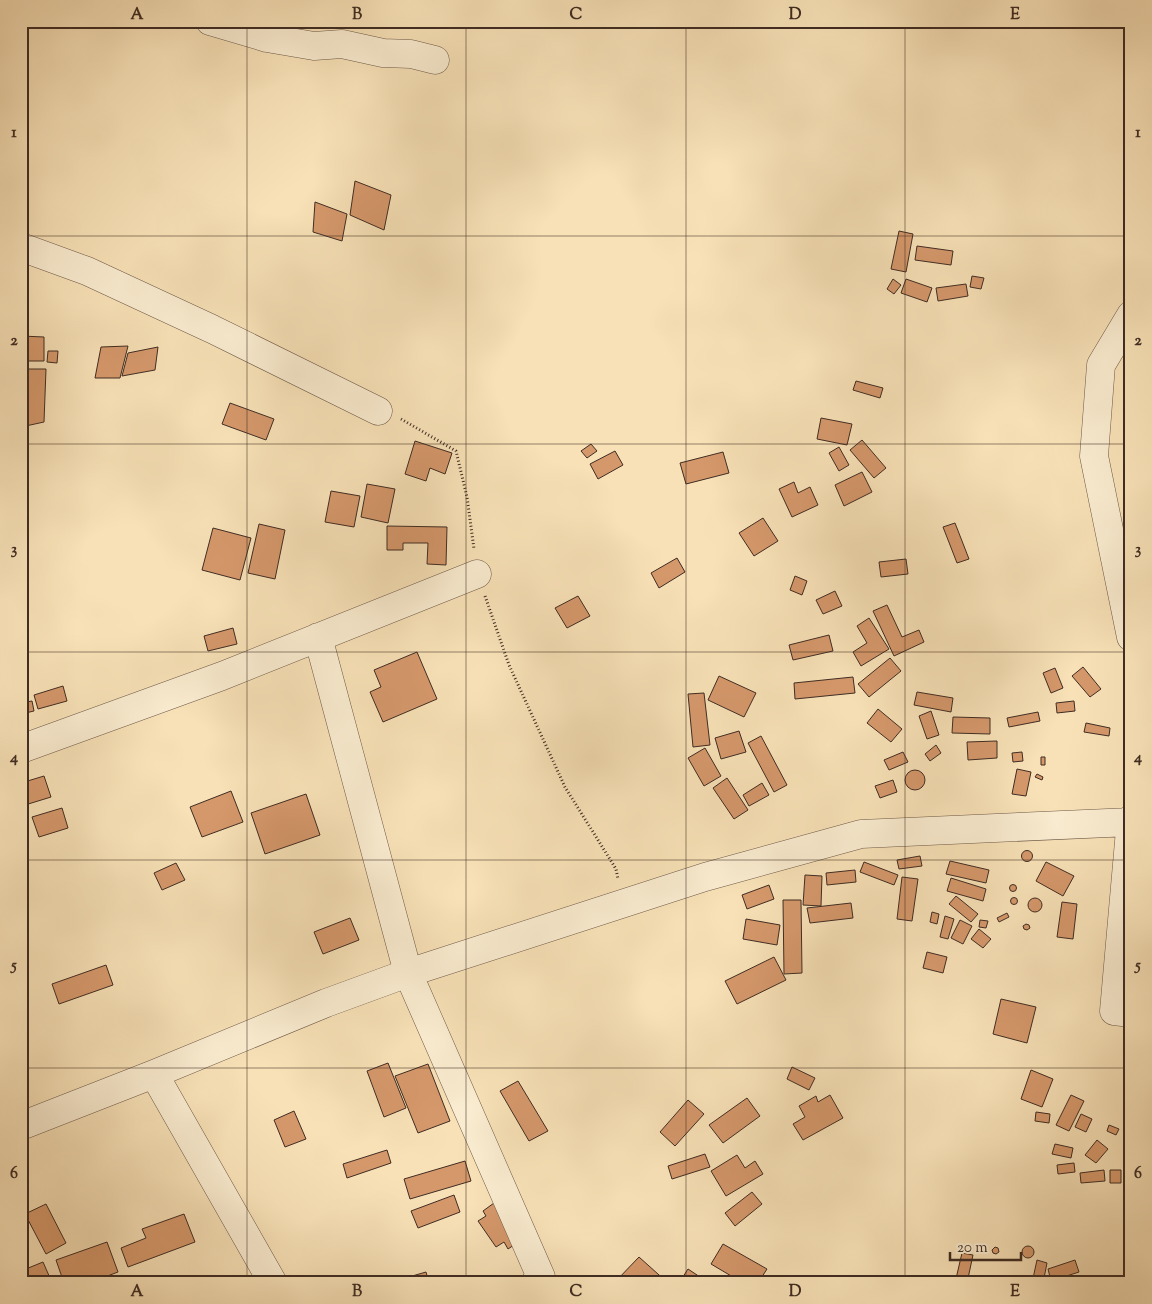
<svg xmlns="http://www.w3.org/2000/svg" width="1152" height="1304" viewBox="0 0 1152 1304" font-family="'Sorts Mill Goudy',serif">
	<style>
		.building { fill: #d5986b; stroke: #3f2c23 }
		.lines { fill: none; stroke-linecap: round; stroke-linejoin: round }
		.minor-casing { stroke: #6d5948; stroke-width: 29 }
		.path { stroke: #3f2c23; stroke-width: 3; stroke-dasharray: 1 2.5; stroke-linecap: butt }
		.minor { stroke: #faecd0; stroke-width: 28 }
		.grid { fill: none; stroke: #3f2c23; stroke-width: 1; stroke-opacity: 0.55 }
		.neatline { fill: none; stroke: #3f2c23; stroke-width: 2 }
		.grid-label { font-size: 16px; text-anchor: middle; font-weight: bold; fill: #3f2c23 }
	</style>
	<rect width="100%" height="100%" fill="#f8e1b7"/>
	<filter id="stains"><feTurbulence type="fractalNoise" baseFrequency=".004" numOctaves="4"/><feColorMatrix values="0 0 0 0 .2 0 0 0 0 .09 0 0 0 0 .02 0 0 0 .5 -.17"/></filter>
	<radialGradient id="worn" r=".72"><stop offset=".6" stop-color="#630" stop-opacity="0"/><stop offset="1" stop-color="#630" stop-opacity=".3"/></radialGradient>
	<path class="building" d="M355,181L391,195L384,230L350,215Z
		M315,202L347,214L342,241L313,232Z
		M899,231L913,234L906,272L891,269Z
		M917,246L953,251L951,265L915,260Z
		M972,276L984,278L981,289L970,287Z
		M893,279L901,285L894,294L887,289Z
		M906,279L932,288L927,302L901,293Z
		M966,284L968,296L938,301L936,288Z
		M21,336L44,337V361H21Z
		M128,346L120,378H95L101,347Z
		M158,347L155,370L122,376L128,353Z
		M48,351H58L57,363L47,362Z
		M21,369H46L44,422L21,427Z
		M856,381L883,388L880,398L853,390Z
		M230,403L274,419L266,440L222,424Z
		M821,418L852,424L847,445L817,439Z
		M862,440L886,468L874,478L850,450Z
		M415,441L452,453L445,474L430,468L426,481L405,474Z
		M591,444L597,451L587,458L581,451Z
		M839,447L849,465L839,471L829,453Z
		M615,451L623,465L598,479L590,464Z
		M723,452L729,473L686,484L680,463Z
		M862,472L872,492L844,506L835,485Z
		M794,482L798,493L810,487L818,505L792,517L779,489Z
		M367,484L395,489L388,523L361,517Z
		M331,491L360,496L354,527L325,522Z
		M763,518L778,541L754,556L739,533Z
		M955,523L969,559L957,563L943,527Z
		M259,524L285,530L275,579L248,573Z
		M387,526L447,527L446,565L427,564L428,543H403V550H387Z
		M213,528L251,538L240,580L202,570Z
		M677,558L685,572L659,588L651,573Z
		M906,559L908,574L881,577L879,562Z
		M795,576L807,581L802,595L790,590Z
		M835,591L842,606L823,614L816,600Z
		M578,596L590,616L567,628L555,608Z
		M887,605L902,637L919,630L924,642L894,656L873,611Z
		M869,618L889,649L861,666L853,652L867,643L857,626Z
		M233,628L237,644L208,651L204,636Z
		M829,635L833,651L793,660L789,645Z
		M417,652L437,699L383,722L370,692L381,687L374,670Z
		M890,658L901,671L869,697L858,684Z
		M1083,667L1101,689L1090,697L1072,676Z
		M1055,668L1063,688L1051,693L1043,673Z
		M719,676L756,693L744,717L708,700Z
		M853,677L855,693L795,699L794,683Z
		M63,686L67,701L38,709L34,695Z
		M917,692L953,698L951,712L914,705Z
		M704,693L710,745L693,747L688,694Z
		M32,701L34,711L21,714V703Z
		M1074,701L1075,711L1057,713L1056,703Z
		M878,709L902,729L891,742L867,723Z
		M931,711L939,735L927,739L919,716Z
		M1038,712L1040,721L1009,727L1007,718Z
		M953,717L990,718V734L952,733Z
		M1086,723L1110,728L1109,736L1084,732Z
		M739,731L746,752L721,759L715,738Z
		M761,736L787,785L774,792L748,743Z
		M997,741V758L968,760L967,742Z
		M936,745L941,753L930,761L925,754Z
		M705,748L721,776L704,786L688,758Z
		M903,752L908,762L889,770L884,760Z
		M1022,752L1023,761L1013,762L1012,753Z
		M1041,757H1045V765H1041Z
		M1017,769L1031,772L1026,796L1012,794Z
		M905 780a10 10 0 1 1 20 0a10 10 0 1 1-20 0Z
		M1037,774L1043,777L1042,780L1035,777Z
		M44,776L51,797L25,805L21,794V783Z
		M727,778L748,810L734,819L713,788Z
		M893,780L897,792L880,798L875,786Z
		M762,783L769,795L749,806L743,795Z
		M231,791L243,822L202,837L190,807Z
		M306,794L320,835L265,854L251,813Z
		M62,808L68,828L39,837L32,817Z
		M1021.5 856a5.5 5.5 0 1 1 11 0a5.5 5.5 0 1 1-11 0Z
		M920,856L922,866L899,869L897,860Z
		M950,861L989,870L986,883L946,874Z
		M864,862L898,875L894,885L860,872Z
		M1046,862L1074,876L1063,896L1036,881Z
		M176,863L185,880L162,890L154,873Z
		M855,870L856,882L827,885L826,873Z
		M805,875L822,876L821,906L803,905Z
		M902,877L918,879L912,921L897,919Z
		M951,878L986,889L983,901L947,891Z
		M1009.5 888a3.5 3.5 0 1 1 7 0a3.5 3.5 0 1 1-7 0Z
		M769,885L774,899L747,909L742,895Z
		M956,896L978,914L971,922L949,904Z
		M1010.5 901a3.5 3.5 0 1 1 7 0a3.5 3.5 0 1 1-7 0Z
		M1028 905a7 7 0 1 1 14 0a7 7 0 1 1-14 0Z
		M783,900H801L802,973L784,974Z
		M1062,902L1077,904L1073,939L1057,937Z
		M851,903L853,918L810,923L807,908Z
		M932,912L939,914L937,924L930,922Z
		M1007,913L1009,917L999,922L997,918Z
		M945,916L954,919L948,939L940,937Z
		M350,918L359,940L323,954L314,932Z
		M746,919L780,925L777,945L743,939Z
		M960,920L972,926L963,944L951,938Z
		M980,920L988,921L986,928L979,927Z
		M1026,924L1029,925L1030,928L1027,930L1024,929L1023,926Z
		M979,929L991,939L983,948L971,939Z
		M927,952L947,957L943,973L923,968Z
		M774,957L786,980L737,1004L725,981Z
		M106,965L113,985L59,1004L52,984Z
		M1001,999L1036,1007L1027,1043L993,1034Z
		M388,1063L406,1108L384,1117L367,1071Z
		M428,1064L450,1121L418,1133L395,1076Z
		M792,1067L815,1078L809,1090L787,1079Z
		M1031,1070L1053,1079L1042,1107L1021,1099Z
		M518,1081L548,1131L529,1141L500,1091Z
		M830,1095L843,1118L803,1140L793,1124L805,1117L799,1106L816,1096L818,1102Z
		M1071,1095L1084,1101L1069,1131L1056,1125Z
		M747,1098L760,1116L723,1143L709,1125Z
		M688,1100L704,1114L675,1146L660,1132Z
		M294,1111L306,1139L285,1147L274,1120Z
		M1036,1112L1050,1114L1049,1123L1035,1121Z
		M1081,1114L1092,1119L1086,1132L1075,1127Z
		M1109,1125L1119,1129L1116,1135L1107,1131Z
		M1097,1140L1108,1149L1096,1163L1085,1155Z
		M1055,1144L1073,1148L1071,1158L1052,1154Z
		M387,1150L391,1163L347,1178L343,1164Z
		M705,1154L710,1167L672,1179L668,1166Z
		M737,1155L745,1168L755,1161L763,1174L726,1196L711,1171Z
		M465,1161L471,1181L410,1199L404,1179Z
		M1074,1163L1075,1172L1058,1174L1057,1165Z
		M1104,1170L1105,1181L1081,1183L1080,1173Z
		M1110,1170H1121V1183H1110Z
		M752,1192L762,1204L735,1226L725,1213Z
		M454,1195L460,1212L418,1228L411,1211Z
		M494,1203L520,1241L508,1249L504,1242L496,1247L478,1221L486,1216L483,1211Z
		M46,1204L66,1243L46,1254L25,1214Z
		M184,1214L195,1242L128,1267L121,1248L146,1238L142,1229Z
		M107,1242L118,1272L89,1283H64L56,1260Z
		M723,1244L767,1269L758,1283H743L711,1264Z
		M1022 1252a6 6 0 1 1 12 0a6 6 0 1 1-12 0Z
		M995,1247L998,1248L999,1252L996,1254L993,1253L992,1250Z
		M962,1253L973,1255L967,1283H955Z
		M639,1257L668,1283H618L616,1281Z
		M1037,1260L1047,1263L1043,1283H1032Z
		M1075,1260L1079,1272L1051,1281L1048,1269Z
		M43,1262L50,1278L38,1283H21V1271Z
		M688,1269L709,1283H679Z
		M426,1272L429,1283H388Z
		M974,1278L1001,1283H973Z"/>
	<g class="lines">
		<defs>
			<path id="minor" d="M210,21L267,38L314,46L342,44L383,53L411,54L435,60
				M21,247L87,271L212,329L378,411
				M1131,315L1101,365L1094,456L1131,637
				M318,637L408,973L541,1277L535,1283
				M21,749L222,676L477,574
				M1131,819L1114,1011L1131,1013
				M154,1074L273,1283
				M21,1126L154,1074L326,1003L408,973L705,877L861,834L1131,822"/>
		</defs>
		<use href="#minor" class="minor-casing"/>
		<path class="path" d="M401,419L456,451L467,497L474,549
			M485,596L509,665L565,787L616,869L618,879"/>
		<use href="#minor" class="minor"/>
	</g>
	<path class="grid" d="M247,21V1283M466,21V1283M686,21V1283M905,21V1283M21,236H1131M21,444H1131M21,652H1131M21,860H1131M21,1068H1131"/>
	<rect width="1152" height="1304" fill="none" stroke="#f8e1b7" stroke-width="55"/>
	<path d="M950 1252v8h71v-8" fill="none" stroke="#3f2c23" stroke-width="2.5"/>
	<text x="957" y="1252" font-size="15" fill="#3f2c23" stroke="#faecd0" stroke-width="4" paint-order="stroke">20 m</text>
	<rect x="28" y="28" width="1096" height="1248" class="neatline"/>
	<g class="grid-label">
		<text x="137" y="19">A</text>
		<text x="357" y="19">B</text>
		<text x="576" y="19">C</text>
		<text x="795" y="19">D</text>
		<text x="1015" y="19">E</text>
		<text x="14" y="137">1</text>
		<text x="1138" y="137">1</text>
		<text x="14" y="345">2</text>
		<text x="1138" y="345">2</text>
		<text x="14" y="554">3</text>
		<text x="1138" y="554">3</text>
		<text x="14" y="762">4</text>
		<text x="1138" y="762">4</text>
		<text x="14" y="970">5</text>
		<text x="1138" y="970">5</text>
		<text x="14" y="1178">6</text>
		<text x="1138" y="1178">6</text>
		<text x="137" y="1296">A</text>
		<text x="357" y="1296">B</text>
		<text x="576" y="1296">C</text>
		<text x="795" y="1296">D</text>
		<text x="1015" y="1296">E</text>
	</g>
	<rect width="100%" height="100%" filter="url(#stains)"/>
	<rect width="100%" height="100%" fill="url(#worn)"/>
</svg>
